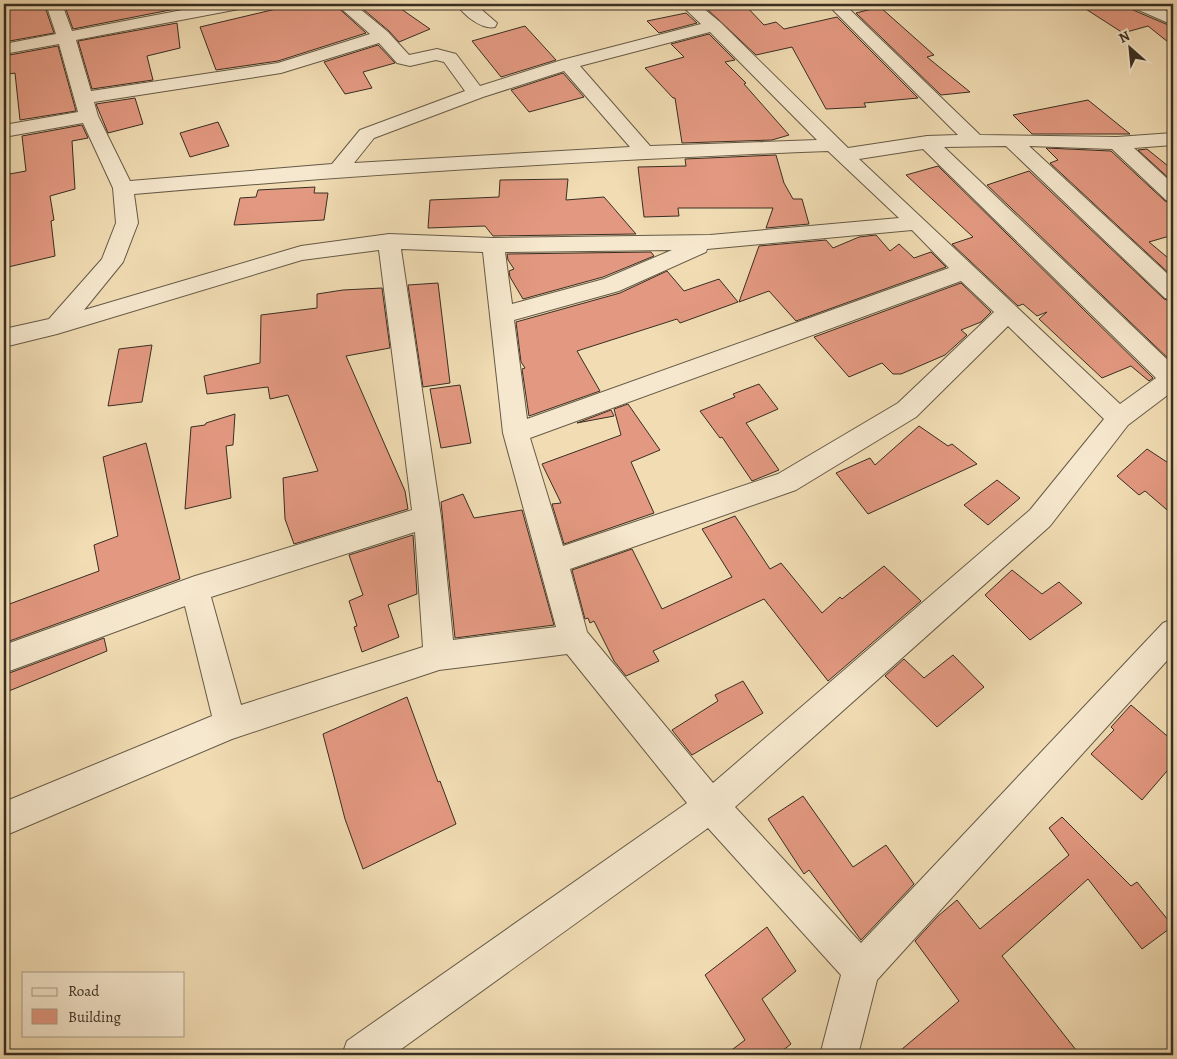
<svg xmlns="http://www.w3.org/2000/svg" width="1177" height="1059" viewBox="0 0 1177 1059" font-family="Alegreya,serif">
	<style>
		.building { fill: #e39981; stroke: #382e22 }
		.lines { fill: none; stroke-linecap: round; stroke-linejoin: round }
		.minor-casing { stroke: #665a46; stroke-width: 2 }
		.minor { fill: #f6e8ce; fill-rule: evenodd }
	</style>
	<rect width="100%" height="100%" fill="#f1dcb3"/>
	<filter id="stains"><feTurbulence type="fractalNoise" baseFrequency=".004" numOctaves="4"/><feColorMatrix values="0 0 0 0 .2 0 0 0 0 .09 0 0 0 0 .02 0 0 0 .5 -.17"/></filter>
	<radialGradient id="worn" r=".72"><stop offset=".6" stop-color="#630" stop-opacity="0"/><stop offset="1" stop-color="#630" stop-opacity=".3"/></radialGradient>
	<path class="building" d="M4,4H44L54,33L4,42Z
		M64,4H175V9L73,29Z
		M297,4H334L366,33L278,61L216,70L200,27Z
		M357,4H394L430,29L399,42L389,31Z
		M726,4H744L764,25L776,22L784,29L837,17L918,98L864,103L866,107L826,109L792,47L756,55L706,8Z
		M1078,4H1130L1133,10L1173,27V46L1148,26L1123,33Z
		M880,7L934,55L927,57L970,92L941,95L856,13Z
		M686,13L697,23L659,33L647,21Z
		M177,23L180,48L147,56L153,80L92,89L78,41Z
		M525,26L556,60L501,77L472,41Z
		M709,34L735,60L725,62L746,83L744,84L789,135L772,140L682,143L675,98H673L645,68L684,57L671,44Z
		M378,45L395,63L363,72L372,88L345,94L324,62Z
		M58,46L76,111L20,120L15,73L4,75V56Z
		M563,73L584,97L529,112L511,90Z
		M135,98L143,124L108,133L96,104Z
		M1088,100L1130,134H1032L1013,115Z
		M218,122L229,146L190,157L180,133Z
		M82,125L88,138L72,141L75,189L50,196L54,220L51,221L55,256L4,268V175L26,171L22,136Z
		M1046,148L1111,151L1165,201L1173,204V235L1149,242L1173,262V277L1050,163L1058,160Z
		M1147,149L1173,170V182L1138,150Z
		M776,155L784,183L793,199H802L809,224L766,228L773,208H678L679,216L644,217L638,167L686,166L685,159Z
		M938,166L1153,378L1149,381L1131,366L1102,378L1039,319L1047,312L1037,316L1023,304L1018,306L952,244L973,237L906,175Z
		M1029,171L1164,299L1173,302V363L987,185Z
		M568,179L566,200L604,197L636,234L493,236L485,226L428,228L430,200L499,197L500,180Z
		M315,187L314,193H328L324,220L234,225L240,198L256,197L258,190Z
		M876,235L890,251L899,244L914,258L931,252L946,267L796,321L769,291L739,302L759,246L826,240L833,248L859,237Z
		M651,252L654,256L603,277L523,299L510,277L509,271L514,269L508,260L507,254Z
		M667,271L684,291L719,279L738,302L680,323L677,319L577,351L600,391L529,416L522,369L525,368L521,362L516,322L620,293Z
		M438,283L450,383L423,387L408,285Z
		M961,283L991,312L981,322L961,330L967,335L945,355L901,374H893L882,363L849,377L814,337Z
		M382,288L390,348L346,356L405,491L408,509L294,544L285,519L283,478L318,471L288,395L270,399L268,387L207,394L204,376L260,363L261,315L317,308V294L343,290Z
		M152,345L142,402L108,406L119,349Z
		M759,384L778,409L746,423L779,470L752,481L722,437L720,438L700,411L735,397L733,394Z
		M460,385L471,443L441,448L430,389Z
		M628,404L660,450L631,462L654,513L564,544L552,504L561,503L542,464L621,435L614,409Z
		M611,410L614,416L577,423Z
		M235,414L233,445L226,446L231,498L185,509L191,427L205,425L206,423Z
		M919,426L948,446L952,444L977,464L868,514L836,473L870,458L875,465Z
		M146,443L180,579L4,643V606L99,571L94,545L118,536L103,457Z
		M1147,449L1173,466V515L1145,491L1139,495L1117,476Z
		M997,480L1020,498L988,525L964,505Z
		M463,494L474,518L522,510L554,625L455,638L441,502Z
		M735,516L770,569L781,563L822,613L840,597L842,599L884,566L921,601L828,681L764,599L653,651L659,661L626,676L614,661L594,621L590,623L588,618L585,619L572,570L632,549L662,609L732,577L702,529Z
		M413,535L417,594L388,605L399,637L362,652L354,627L357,626L349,601L363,595L349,555Z
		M1012,570L1042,594L1059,582L1082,603L1030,640L985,595Z
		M104,638L107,651L4,693V675Z
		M953,655L984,687L937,727L885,676L904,659L924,678Z
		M743,681L763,713L692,755L672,730L718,701L715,695Z
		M407,697L438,782L440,781L456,824L363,869L345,819L323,734Z
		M1131,705L1173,741V764L1142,800L1091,754L1114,730L1111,727Z
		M803,796L853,867L886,845L914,884L861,940L809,870L804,874L768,819Z
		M1062,817L1131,886L1137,882L1173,926L1142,949L1088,879L1002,956L1080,1055H895L959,1001L915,941L938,916L957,900L980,929L1069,855L1049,828Z
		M767,927L796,971L762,999L791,1044L777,1055H725L745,1040L705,975Z"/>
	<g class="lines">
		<defs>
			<path id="minor" d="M46,4H62L72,31L214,4H247L245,8L239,9L76,40L91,91L278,63L370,34L336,4H354L388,32L409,55L437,49L456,54L480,86L562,60L701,24L680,4H698L720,22L848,148L927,136L958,135L827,4H844L980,135L1117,137L1173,133V145L1134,148L1173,184V202L1166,200L1112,149L1029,146L1173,279V300L1165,298L1006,146L944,147L1173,365V391L1128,425L1050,526L735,807L861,943L1163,623L1173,619V654L877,980L858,1055H820L841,975L708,828L393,1055H342L347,1041L687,803L567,654L439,670L232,739L4,836V802L212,716L185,606L4,673V645L195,576L412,510L379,250L302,260L57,334L4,347V329L49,319L102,259L116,223L113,188L83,123L4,137V125L78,112L59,44L4,54V44L56,34ZM710,32L817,140L650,146L580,66ZM379,43L397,63L410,66L436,60L444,62L465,91L360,130L332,164L130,181L98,116L94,102L281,73ZM564,71L630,147L354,163L374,138L483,97ZM923,149L1156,378L1120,404L859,159ZM828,151L899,218L710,235L493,238L389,234L301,246L84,310L123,262L138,223L134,194C365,174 596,160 828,151ZM912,230L949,268L527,419L514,320L619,291L706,252L707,249ZM401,249L483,252L503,433L556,627L453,640L441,517ZM672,250L604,279L512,304L505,252ZM961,281L994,312L898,403L778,474L563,546L530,438ZM1008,326L1104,419L1030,510L713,783L587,632L570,569L796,490L916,417ZM415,532L423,647L241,705L211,597Z
				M457,4H475L497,23L495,27C482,30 463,15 457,4Z
				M1132,4H1153L1173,14V25L1134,8Z"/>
		</defs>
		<use href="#minor" class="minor-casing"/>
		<use href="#minor" class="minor"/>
	</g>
	<rect width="1177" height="1059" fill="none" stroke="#f1dcb3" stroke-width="20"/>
	<rect x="5" y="5" width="1167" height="1049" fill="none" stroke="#382e22" stroke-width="2.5"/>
	<rect x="10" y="10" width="1157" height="1039" fill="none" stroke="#382e22"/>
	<rect x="22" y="972" width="162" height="65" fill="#f6e8ce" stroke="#aa9e89"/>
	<rect x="32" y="988" width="25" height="8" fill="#f6e8ce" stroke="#aa9e89"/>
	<text x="68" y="996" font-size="15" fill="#382e22">Road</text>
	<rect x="32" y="1009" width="25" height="15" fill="#e39981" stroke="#aa9e89"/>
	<text x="68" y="1022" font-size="15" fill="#382e22">Building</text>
	<g transform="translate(1130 48) rotate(333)" stroke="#f6e8ce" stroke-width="4" paint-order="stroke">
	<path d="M0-4L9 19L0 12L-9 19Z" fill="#382e22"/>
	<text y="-8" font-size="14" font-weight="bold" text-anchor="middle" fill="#382e22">N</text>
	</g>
	<rect width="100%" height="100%" filter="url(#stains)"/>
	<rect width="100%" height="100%" fill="url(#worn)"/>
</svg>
